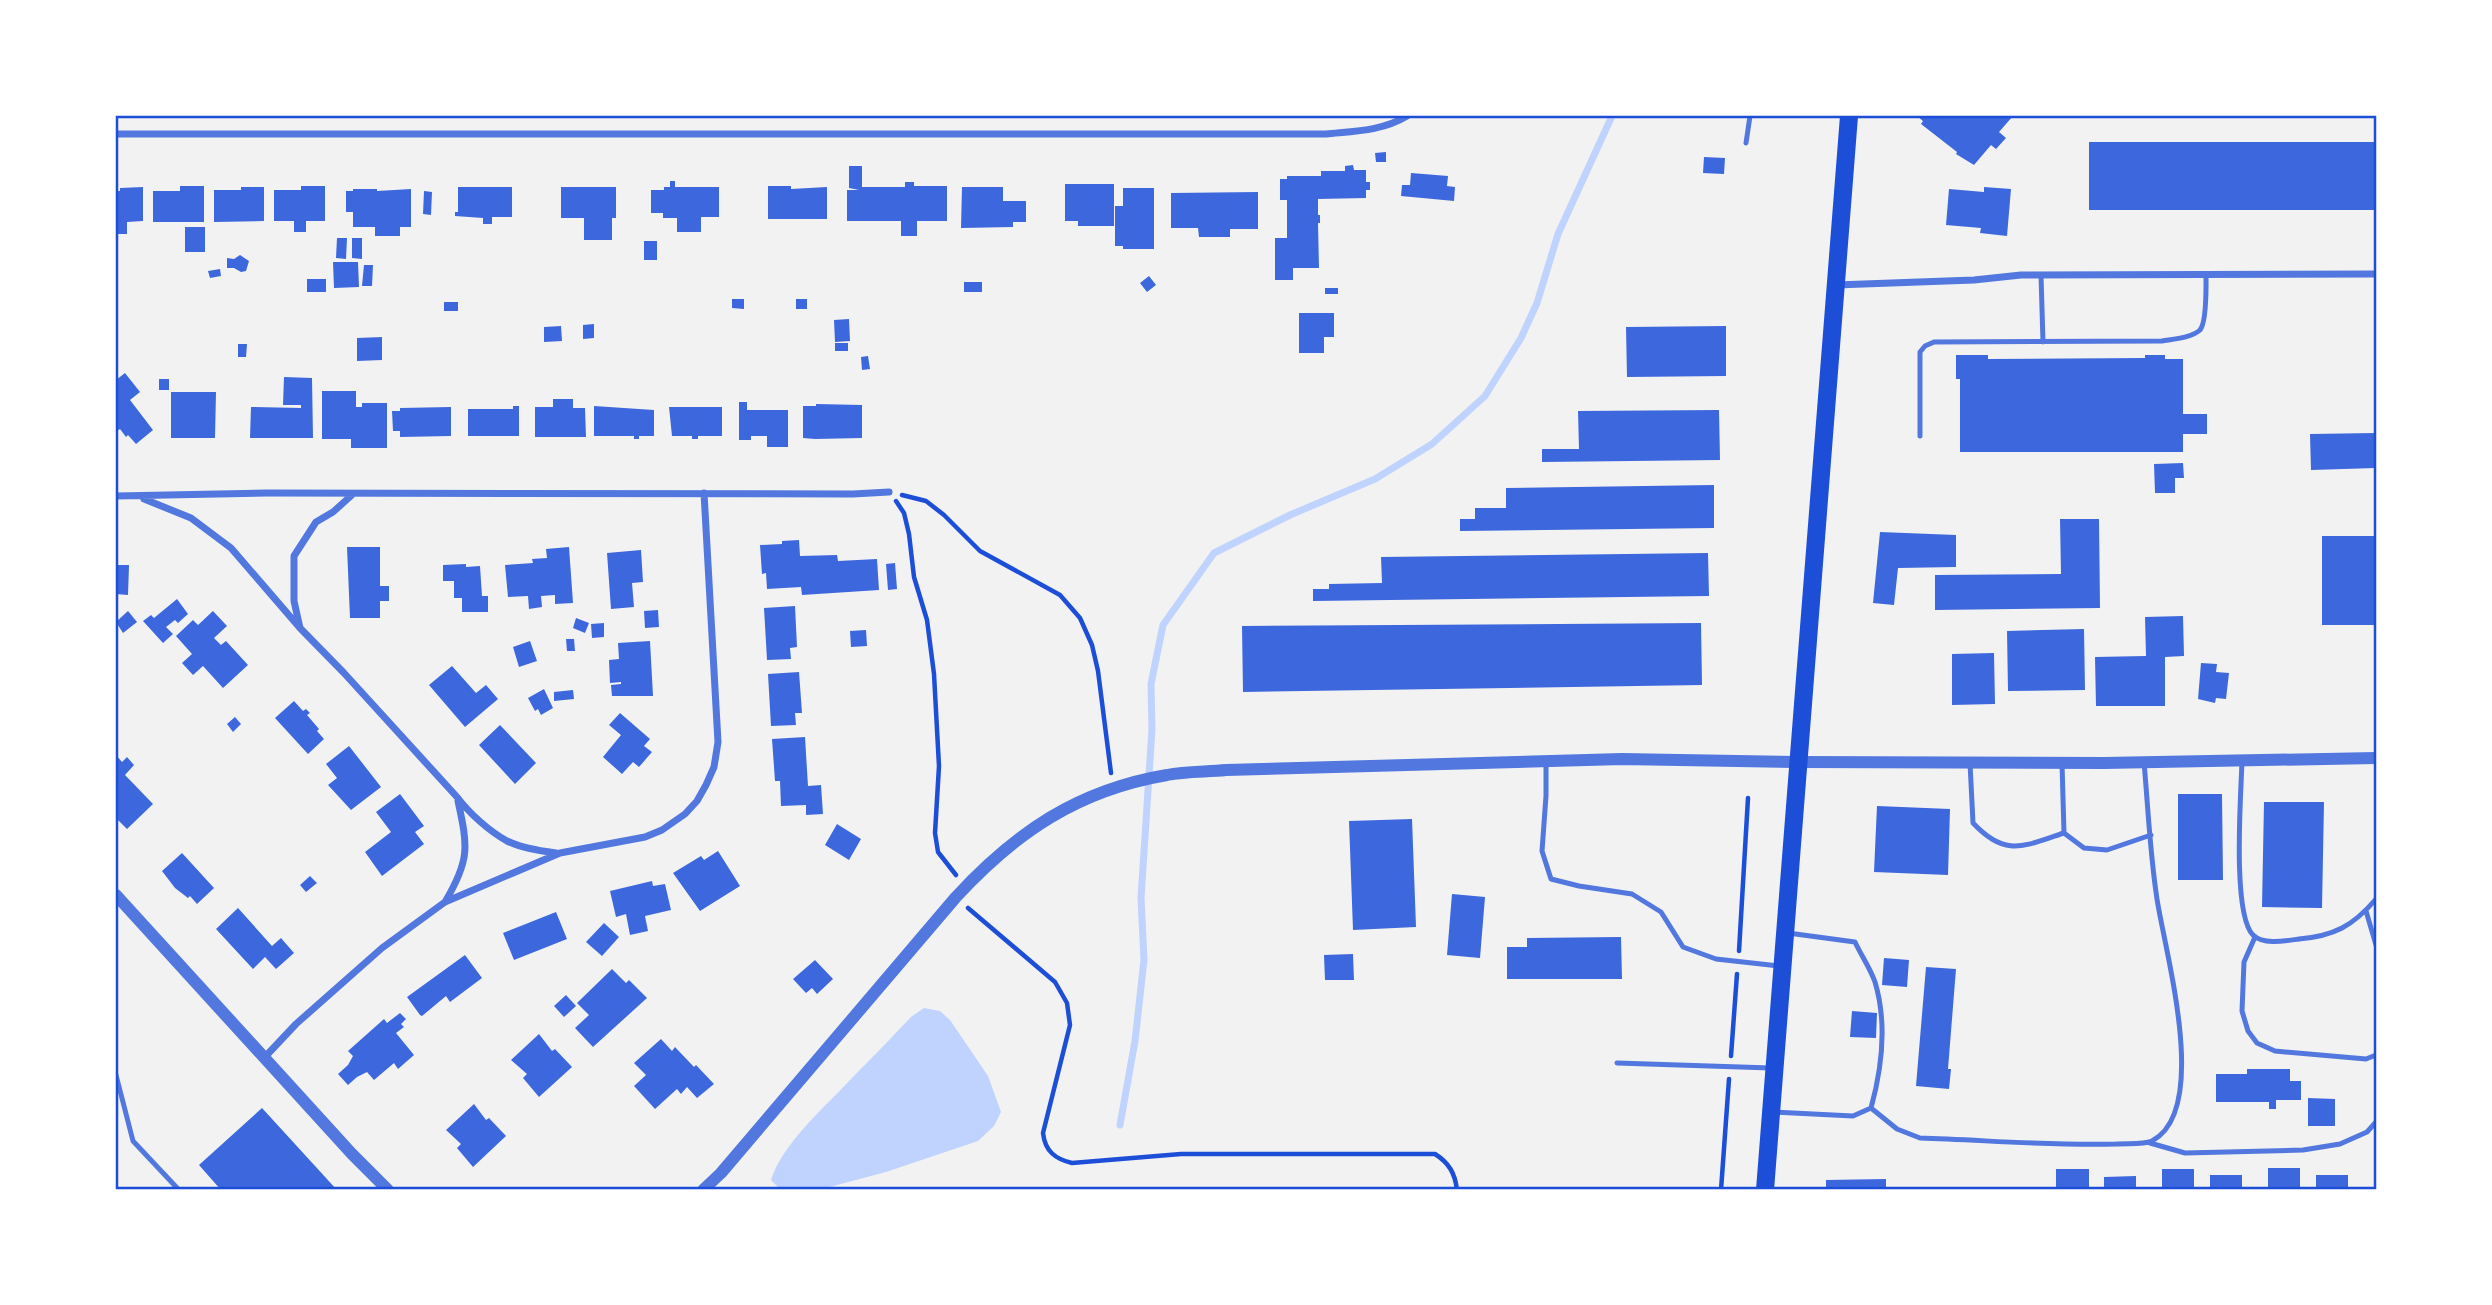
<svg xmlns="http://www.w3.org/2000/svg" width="2492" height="1305" viewBox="0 0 2492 1305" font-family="'Sofia Sans Condensed',sans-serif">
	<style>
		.water { fill: #bfd3fe }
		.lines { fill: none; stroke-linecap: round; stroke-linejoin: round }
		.stream { stroke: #bfd3fe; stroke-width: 7 }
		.building { fill: #3d67dc }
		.path { stroke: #1d4ed8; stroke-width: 4.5 }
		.service { stroke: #5277de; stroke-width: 5 }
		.minor { stroke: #5277de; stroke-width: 7 }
		.tertiary { stroke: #5277de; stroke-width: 12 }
		.trunk { stroke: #1d4ed8; stroke-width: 18 }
		.neatline { fill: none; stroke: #1d4ed8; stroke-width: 2.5 }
	</style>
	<rect width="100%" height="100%" fill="#f2f2f2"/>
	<path class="water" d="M924,1008L940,1011L950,1020L988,1076L1001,1112L994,1126L978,1141L886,1172L822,1189H780L771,1180C782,1144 825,1107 851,1079C871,1059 891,1038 911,1017Z"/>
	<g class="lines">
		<path class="stream" d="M1120,1125L1135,1041L1144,960L1141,898L1152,729L1151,684L1163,625L1214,553L1290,515L1375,479L1432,444L1485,396L1521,338L1537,303L1558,234L1612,116"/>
	</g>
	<path class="building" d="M1917,116H2013L1999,132L2006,138L1996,149L1991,145L1974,165L1956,154L1957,152L1921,124L1923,121Z
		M2089,142H2376V210H2089Z
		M1386,152V162H1376L1375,153Z
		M1704,157L1725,158L1724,174L1703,173Z
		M1353,165L1354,170H1366V182H1370V190H1366V198L1318,199V215H1320V223H1318L1319,268H1293V280H1275V238H1287V200H1280V179H1287V176H1321V171H1345V166Z
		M849,166H862V187H905V182H914V186H947V221H917V236H901V221H847V190H859L849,188Z
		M1411,173L1448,176L1447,186L1455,187L1454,201L1401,196L1402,185H1410Z
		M670,181H675V187H719V217H701V232H677V218H663V213H651V190H664V187H670Z
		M1065,184H1114V226H1078V221H1065Z
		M180,186H204V222H153V191H180Z
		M301,186H325V221H306V232H294V221H274V190H301Z
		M768,186H791V189L827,187V219H768Z
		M143,187V221L127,222V234H116V191H120V188Z
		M241,187H264V221L214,222V190H241Z
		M458,187H512V217H492V224H483V218L455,216V212H458Z
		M561,187H616V218H612V240H584V218H561Z
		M962,187H1003V201H1026V222H1013V227L961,228Z
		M1984,187L2011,189L2007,236L1980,233L1981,228L1946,225L1949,189L1984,192Z
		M1123,188H1154V249H1123V246H1115V206H1123Z
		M353,189H377V191L411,189V227H400V236H375V227H353V212H346V191H353Z
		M424,191L432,192L431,215L423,214Z
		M1258,192V229H1230V237H1199L1198,228H1171V193Z
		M185,227H205V252H185Z
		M337,238H347L346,259L336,258Z
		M352,238H362V259L352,258Z
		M644,241H657V260H644Z
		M240,255L249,261L246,271L241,272L234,268H227V258L234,259Z
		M333,262H358L359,287L334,288Z
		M364,265H373L372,286H362Z
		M220,269L221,276L210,278L208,271Z
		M1149,276L1156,285L1147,292L1140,283Z
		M307,279H326V292H307Z
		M964,282H982V292H964Z
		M1325,288H1338V294H1325Z
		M732,299H744V309L732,308Z
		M796,299H807V309H796Z
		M444,302H458V311H444Z
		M1299,313H1334V337H1324V353H1299Z
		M849,319L850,341L835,342L834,320Z
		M594,324V338L583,339V325Z
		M561,326L562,341L544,342V327Z
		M1726,326V376L1627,377L1626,327Z
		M382,337V360L357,361V338Z
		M835,343H848V351H835Z
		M238,344H247L246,357H238Z
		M1956,355H1988V359L2145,358V355H2165V359H2183V414H2207V434H2183V452H1960V379H1956Z
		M868,356L870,369L862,370L861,357Z
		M125,373L140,392L130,400L153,430L136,444L128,435L126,437L120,429L117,431L116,429V380Z
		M284,377L312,378L313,438H250L251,407L301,408V405H283Z
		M159,379H169V390H159Z
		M322,391H356V407H362V403H387V448H351V439H322Z
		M171,392H216L215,438H171Z
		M553,399H573V408H585L586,437H535V407H553Z
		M739,402H747V410H788V447H767V436H751V440H739Z
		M816,404L862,405V438L815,439L803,438V406H816Z
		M513,406H519V436H468V409H513Z
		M594,406L654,410V436H639V439H634V436H594Z
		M451,407V436L400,437V431H393L392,411H400V408Z
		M669,407H722V436H698V439H692V436H672Z
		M1719,410L1720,460L1542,462V449H1579L1578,411Z
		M2376,433V468L2311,470L2310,434Z
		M2183,463L2184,478H2175V493H2155L2154,464Z
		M1714,485V528L1460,531V519H1475V508H1506V488Z
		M2060,519H2099L2100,608L1935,610V575L2061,574Z
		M1880,532L1956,535V567L1898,568L1894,605L1873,603Z
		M2322,536H2376V625H2322Z
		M799,540L800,556L837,555L838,561L877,559L879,590L802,595L801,587L767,589L766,573L762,574L760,545L782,544V541Z
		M347,547H380V586H389V601H380V618H350Z
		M569,547L573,603L555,604V595L541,596L542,607L529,609L528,596L508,597L505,565L533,563L532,559L547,558L546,549Z
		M641,550L643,582L632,583L634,607L611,609L607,553Z
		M1708,553L1709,596L1313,601V589H1329V584L1382,583L1381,557Z
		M895,563L897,589L888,590L886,564Z
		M466,564V567L480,566L482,596H488V612H462V598H454V581H443V565Z
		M116,565H129L128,595L116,594Z
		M177,599L188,614L178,623L175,620L166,627L173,634L163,643L143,621L151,615L154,618Z
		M795,606L797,647L790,648L791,659L767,660L764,608Z
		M658,610L659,627L645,628L644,611Z
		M128,611L137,622L123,633L116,622Z
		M213,611L227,626L214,638L221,645L226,641L248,665L223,688L203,666L193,675L182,663L192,654L176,636L193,620L198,625Z
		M2183,616L2184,656L2165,657V706H2096L2095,657L2146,656L2145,617Z
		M576,618L589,623L585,633L573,628Z
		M604,623V637L592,638L591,624Z
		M1701,623L1702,685L1243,692L1242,626Z
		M2084,629L2085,690L2008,691L2007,631Z
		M866,630L867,646L851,647L850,631Z
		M566,639H574L575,651H567Z
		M530,641L537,661L519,667L513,647Z
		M650,641L653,696H612L611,685L621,684V682L610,683L609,660L619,659L618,643Z
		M1994,653L1995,704L1952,705V654Z
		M2201,663L2217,664L2216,672L2229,673L2226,699L2216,698L2215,703L2198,699Z
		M452,666L476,693L486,685L498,699L465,727L429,685Z
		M799,672L802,713H795L796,725L771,726L768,674Z
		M544,689L553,708L541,715L538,709L535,711L528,698Z
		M573,690L574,699L554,701V692Z
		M294,701L303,711L306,709L310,713L307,715L319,729L317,731L324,739L308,754L275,718Z
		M620,713L650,739L644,746L652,752L639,767L633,762L622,774L603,757L621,735L609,725Z
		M235,717L241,724L233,732L227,724Z
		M500,725L536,763L515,784L479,745Z
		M805,737L808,786L821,785L823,814L806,815V805L781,806L780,781H775L772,739Z
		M349,746L381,787L351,810L328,785L337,778L326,764Z
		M116,755L122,762L127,757L134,765L125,775L153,804L127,829L116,818Z
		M400,794L424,826L415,832L424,844L382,876L365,852L391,832L376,812Z
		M2178,794H2222L2223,880H2178Z
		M2264,802H2324L2322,908L2262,907Z
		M1877,806L1950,809L1948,875L1874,872Z
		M1412,819L1416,927L1353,930L1349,821Z
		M837,824L861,839L849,860L825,845Z
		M718,851L740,886L700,911L673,873L701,856L704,860Z
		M182,853L214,888L197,904L190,896L188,898L175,888L162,871Z
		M310,876L317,883L306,892L300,885Z
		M652,881L653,886L665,884L671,910L645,916L648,931L630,935L626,914L616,917L610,891Z
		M1452,894L1485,897L1480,958L1447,955Z
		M238,908L272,946L281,938L294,953L276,969L265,957L253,969L216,929Z
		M556,912L567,939L514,960L503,933Z
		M604,923L619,937L602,956L586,942Z
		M1621,937L1622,979H1507V947H1527V938Z
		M1353,954L1354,980H1325L1324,955Z
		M465,955L482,978L450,1002L446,996L422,1016L420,1015L407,997Z
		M1884,958L1909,960L1907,987L1882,985Z
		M815,960L833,979L817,994L812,988L806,993L793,979Z
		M1926,967L1956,969L1948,1069H1951L1949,1089L1916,1086Z
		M612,969L626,983L629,980L647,998L593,1047L575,1028L589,1015L577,1003Z
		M566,995L576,1006L564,1017L554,1006Z
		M1852,1011L1877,1013L1876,1038L1850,1037Z
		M400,1013L406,1019L401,1024L404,1027L396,1033L414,1055L398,1069L394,1063L374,1080L367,1072L357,1077L348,1085L338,1074L348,1065L353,1056L348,1051L384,1019L387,1023Z
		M539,1034L552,1051L555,1049L572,1067L539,1097L523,1078L527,1074L511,1060Z
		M661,1039L672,1051L675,1047L694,1067L696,1065L714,1084L697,1098L687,1087L681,1094L677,1089L655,1109L634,1086L646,1075L634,1063Z
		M2247,1069H2290V1081H2301V1100H2276V1109H2269V1102H2216V1074H2247Z
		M2308,1098L2335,1099V1126H2308Z
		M474,1104L486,1120L489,1118L506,1136L473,1167L457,1148L461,1144L446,1130Z
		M262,1108L337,1190H221L199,1165Z
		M2268,1168H2300V1190H2268Z
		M2056,1169H2089V1190H2056Z
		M2162,1169H2194V1190H2162Z
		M2210,1175H2242V1190H2210Z
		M2316,1175H2348V1190H2316Z
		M2136,1176V1190H2104V1177Z
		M1886,1179V1190H1826V1180Z"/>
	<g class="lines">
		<path class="path" d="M902,495L926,501L944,515L980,551L1060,595L1080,618L1092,645L1098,671L1111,773
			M896,501L904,513L909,534L914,577L927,620L934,674L939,766L935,833L938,852L956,875
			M968,908L1055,982L1067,1003L1070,1025L1043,1133C1045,1151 1055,1159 1072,1163L1181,1154H1435C1449,1163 1455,1173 1457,1190
			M1739,951L1748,798
			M1731,1056L1737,974
			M1721,1190L1729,1079"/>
		<path class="service" d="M1746,143L1750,116
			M2041,275L2043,342
			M1920,436V352L1925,346L1934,342L2162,341C2174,339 2191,338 2200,330C2207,322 2206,287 2206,275
			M2242,761C2241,794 2232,914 2253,935C2263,945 2285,941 2299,939C2334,936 2353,926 2376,899
			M1546,762V796L1542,851L1551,879L1579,886L1632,894L1661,912L1683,947L1716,959L1779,966
			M1970,763L1973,823C2006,858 2023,846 2064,833
			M2062,763L2064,833L2084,848L2107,850L2151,835
			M2366,911L2376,945
			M2255,937L2244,962L2242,1011L2248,1031L2257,1043L2275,1051L2366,1059L2376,1055
			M1617,1063L1771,1068
			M116,1075L133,1141L179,1190
			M1871,1108L1897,1129L1920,1138C1985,1140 2051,1146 2116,1144C2127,1143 2143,1145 2152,1141C2211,1110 2165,952 2157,899C2150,854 2148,807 2144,762
			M1773,1112L1853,1116L1871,1108C1882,1068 1887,1022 1875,982C1870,968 1861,955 1855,942L1788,933
			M2150,1143L2185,1153L2303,1150L2340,1144L2367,1132L2376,1122"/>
		<path class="minor" d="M116,134H1326C1355,131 1382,131 1407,116
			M1836,285L1974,280L2021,275L2376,274
			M116,496L267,493L853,494L889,492
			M144,499L191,518L231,548L300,628L344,673L457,797C469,813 489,831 507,841C521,848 540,851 556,853
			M300,628L294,601V556L316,522L333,512L353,494
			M445,902C470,860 468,847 458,801
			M264,1058L296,1024L382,948L445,902L560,853L645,837L662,830L685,814L697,801L706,785L714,767L718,742L704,493"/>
		<path class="tertiary" d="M116,895L352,1154L388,1190
			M703,1190L721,1173L956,897C1016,832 1078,790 1167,775C1186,771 1207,772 1226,770L1622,759L1798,762L2104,763L2376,758"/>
		<path class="trunk" d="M1765,1190L1849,116"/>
	</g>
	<rect width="2492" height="1305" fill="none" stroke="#ffffff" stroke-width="234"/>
	<rect x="117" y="117" width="2258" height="1071" class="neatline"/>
</svg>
